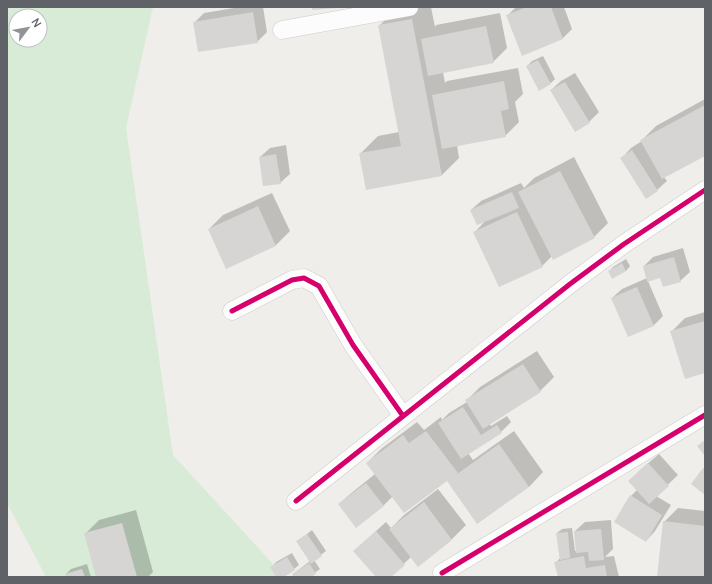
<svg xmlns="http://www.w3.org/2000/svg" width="712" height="584" viewBox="0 0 712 584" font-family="Manrope,sans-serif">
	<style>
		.green { fill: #d8ebd6; fill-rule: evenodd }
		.shadow { fill: #0003 }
		.building { fill: #d6d5d3 }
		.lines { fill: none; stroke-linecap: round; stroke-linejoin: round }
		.street-casing { stroke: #cbcccc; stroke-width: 19 }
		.street { stroke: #fdfcfc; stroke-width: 18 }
		.cycleway-casing { stroke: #fff; stroke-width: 8 }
		.cycleway { stroke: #d6006c; stroke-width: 5 }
	</style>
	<rect width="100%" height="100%" fill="#efeeea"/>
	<path class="green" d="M7,7H153L126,128L173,455L285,577H46L7,503ZM16,16H40V40H16Z"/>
	<path class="shadow" d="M240,7H263L267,32L257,42L194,23L204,13Z
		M401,7H431L435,27L436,25L500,13L507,48L493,62L443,72L445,83L447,81L518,68L523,94L515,102L519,122L505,136L457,145L459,158L442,175L360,154L378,136L399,132L379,26L397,8Z
		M516,7H564L572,29L563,38L507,16Z
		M543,56L555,79L551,83L527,66L532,61Z
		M575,73L599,112L589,122L551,90L561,81Z
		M705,99V155L664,177L667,181L657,190L622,158L631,148L642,141V140L656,126Z
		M286,145L290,174L280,183L260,157L270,148Z
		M574,157L608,223L594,237L552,256L542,266L475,232L485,221L471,210L481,201L521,183L524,188L534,178Z
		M272,193L290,231L276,245L209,229L223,215Z
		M683,248L690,272L680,281L661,277L648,281L663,316L653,326L612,298L622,289L647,278L644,266L653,257Z
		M626,259L630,266L626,271L609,272L613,267Z
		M705,312V372L671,332L685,318Z
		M537,351L554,377L540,391L489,423L491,426L507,416L511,422L501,432L468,453L473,460L514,431L543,472L529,487L447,479L392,497L384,505L356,527L339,504L349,495L375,474L367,463L381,449L417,422L424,430L441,417L442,420L449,413L467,402L466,401L480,387Z
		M659,454L678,475L656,496L671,505L655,531L646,541L615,522L631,496L637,490L639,471Z
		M438,489L466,525L452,539L418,566L411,557L390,577H377L354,551L386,522L391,528L404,515Z
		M678,508L705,511V577H658L664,522Z
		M136,510L153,572L148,577H97L85,534L99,520Z
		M611,520L613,549L605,557L614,556L619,577H559L556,563L560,558L557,533L562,529L572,528L575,551H577L575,531L585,522Z
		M312,530L326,551L314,560L320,569L309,577H295L293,574L310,561L297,542Z
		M292,553L299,565L294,569L282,577H278L272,567L276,562Z
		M87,564L91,577H67L66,574L71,569Z"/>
	<path class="building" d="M312,7H337V8L312,10Z
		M527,7H551L563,39L522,56L506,15Z
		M253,12L258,43L198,52L193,22Z
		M412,19L442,176L366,190L359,153L401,146L378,25Z
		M486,26L494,63L428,76L421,39Z
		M538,60L551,84L539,91L526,66Z
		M504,81L509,109L501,111L506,137L442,149L432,95Z
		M565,82L590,123L575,132L550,90Z
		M705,105V156L662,179L640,140Z
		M632,150L658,191L646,199L620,158Z
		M276,154L281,184L263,186L259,157Z
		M560,171L595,238L553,260L518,192Z
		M512,192L519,208L477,225L470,210Z
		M258,206L276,246L226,269L208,229Z
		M517,212L543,267L499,287L473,232Z
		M674,257L681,282L663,287L660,278L647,282L643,266Z
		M622,263L626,271L612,279L608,271Z
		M637,287L654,326L628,337L611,298Z
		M705,321V373L685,379L670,331Z
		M523,364L541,392L483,429L465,400Z
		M463,407L481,435L497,425L502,433L461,459L438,423Z
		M426,431L458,473L453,477L499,444L529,487L477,524L447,481L404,513L366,463L403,435L409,443Z
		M705,440V456L697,446Z
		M648,463L669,486L649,504L628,481Z
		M703,468L705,469V495L691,484Z
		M366,483L384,506L356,528L338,504Z
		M630,495L662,515L646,542L614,522Z
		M424,502L452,540L418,567L389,529Z
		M663,521L705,526V577H657Z
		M122,523L137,577H96L84,533Z
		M601,529L604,560L589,561L588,552L576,553L574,531Z
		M376,531L405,565L391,577H376L353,551Z
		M568,532L570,558L560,560L556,533Z
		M307,534L322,556L311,564L296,541Z
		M584,556L586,568L605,565L607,577H558L554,562Z
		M287,557L295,570L284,577H276L270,567Z
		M309,563L316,574L311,577H294L292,574Z
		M82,569L85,577H66L65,574Z"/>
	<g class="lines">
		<defs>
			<path id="street" d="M282,30L409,7
				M232,311L292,280L304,278L319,286L353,345L403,416
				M296,501L570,284L624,244L705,190
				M442,573L705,415"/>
		</defs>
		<use href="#street" class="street-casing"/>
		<use href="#street" class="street"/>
		<defs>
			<path id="cycleway" d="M232,311L292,280L304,278L319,286L353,345L403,416
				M296,501L570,284L624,244L705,190
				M442,573L705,415"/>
		</defs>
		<use href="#cycleway" class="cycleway-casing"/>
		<use href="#cycleway" class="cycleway"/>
	</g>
	<rect width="712" height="584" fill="none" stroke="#5f6368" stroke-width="16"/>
	<g transform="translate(28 28) rotate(58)"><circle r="19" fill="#ffffff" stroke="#bfc1c3"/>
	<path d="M0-3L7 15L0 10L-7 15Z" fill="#919496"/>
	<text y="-6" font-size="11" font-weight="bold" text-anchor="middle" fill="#5f6368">N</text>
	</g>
</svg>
